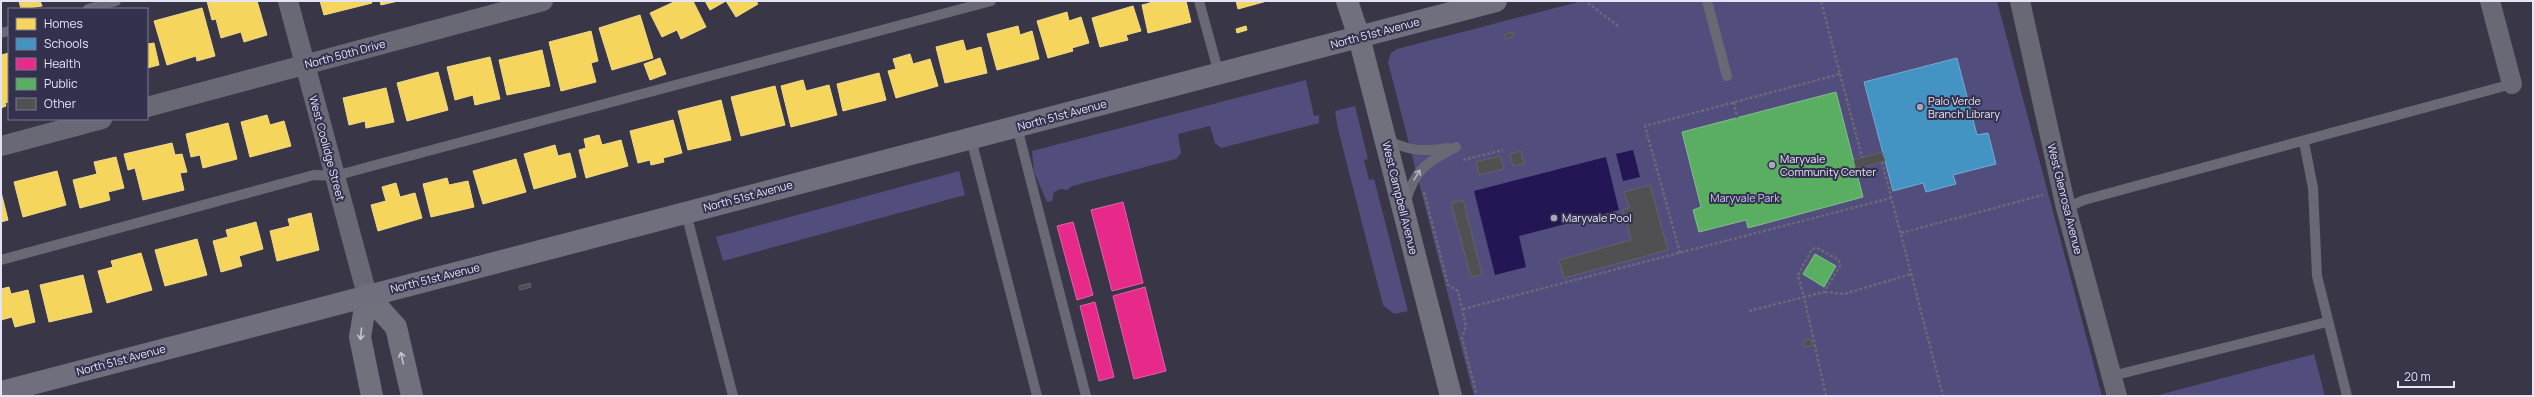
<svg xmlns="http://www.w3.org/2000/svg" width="2534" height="397" viewBox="0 0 2534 397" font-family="Manrope,sans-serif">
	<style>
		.green { fill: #514d7d }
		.water { fill: #241554 }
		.homes { fill: #f6d55c; stroke: #f1da8a }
		.schools { fill: #4393c3; stroke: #73abd3 }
		.health { fill: #e7298a; stroke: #e661ab }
		.public { fill: #5aae61; stroke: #83be8e }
		.building { fill: #505052; stroke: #636364 }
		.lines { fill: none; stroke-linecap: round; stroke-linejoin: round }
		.path { stroke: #6a6975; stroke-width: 2.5; stroke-dasharray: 3 2; stroke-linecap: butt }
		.lane { stroke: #696875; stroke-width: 10 }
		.street { stroke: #696875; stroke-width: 20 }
		.secondary { stroke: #71717d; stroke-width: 22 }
		.primary { stroke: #706f7e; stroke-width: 22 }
		.oneway { stroke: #b3b2c3 }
		.oneway2 { stroke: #c2c2d2 }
		.poi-dot { fill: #a8a7b9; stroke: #33314d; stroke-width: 1.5 }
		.labels { text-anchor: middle; stroke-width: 4; stroke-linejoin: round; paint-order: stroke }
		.street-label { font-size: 11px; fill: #e4e4f7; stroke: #33314d }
		.poi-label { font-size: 11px; fill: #e4e4f7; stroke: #33314d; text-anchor: start }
		.park-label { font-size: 11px; fill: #c7c6ef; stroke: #33314d }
	</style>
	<rect width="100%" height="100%" fill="#393747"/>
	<path class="green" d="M1582,1H1997L2102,396H1474L1388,62L1391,53L1397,49Z
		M1306,80L1314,116L1319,115V123L1221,148L1215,143L1210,126L1178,134L1181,153L1176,159L1072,186L1067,190L1060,189L1054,192L1052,201L1047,202L1034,172L1032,151Z
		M1355,106L1368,159L1364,160L1369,180L1374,179L1408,311L1394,314L1383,305L1338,129L1335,111Z
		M959,171L965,195L723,261L716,237Z
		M2314,354L2325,396H2155Z"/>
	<path class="water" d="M1633,150L1640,177L1623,181L1616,154Z
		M1606,157L1619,210L1519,236L1526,267L1495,275L1474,191Z"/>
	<path class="homes" d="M19,1H40L42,6L21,9Z
		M207,1H257L267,35L244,42L241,32L221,38L216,19L212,20Z
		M320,1H371L372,3L324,15Z
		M380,1H398L381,5Z
		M676,1H693L706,27L681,39L677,30L662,37L650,13Z
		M705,1H756L758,4L736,17L726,1L710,10Z
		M1150,1H1186L1191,22L1148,33L1142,5L1150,3Z
		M1236,1H1267L1238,9Z
		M1133,6L1141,31L1126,35L1128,40L1100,47L1092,18Z
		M202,8L215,56L197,61L196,56L167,65L154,21Z
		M1067,12L1069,21L1081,17L1089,43L1072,48L1073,51L1048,58L1037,21Z
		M640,15L653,58L612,70L599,28Z
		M1018,26L1020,35L1032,31L1039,59L997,70L987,34Z
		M1246,26L1247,30L1237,33L1236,29Z
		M591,31L598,61L591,63L596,82L561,91L549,42Z
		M963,40L966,51L981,47L987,73L945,83L936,47Z
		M154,43L159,65L147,68V44Z
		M542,50L550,86L507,95L499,60Z
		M9,53V102L5,103L6,106L1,108V55Z
		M910,54L913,64L930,59L938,86L896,98L888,71L896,69L893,59Z
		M490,57L500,99L475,105L473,95L455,100L447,67Z
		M660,58L666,74L650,80L644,64Z
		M438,72L448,110L407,121L397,83Z
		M879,73L886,100L843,111L837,84Z
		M803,80L806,91L829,85L837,115L791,127L781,86Z
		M775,86L785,125L741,136L731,97Z
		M386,88L394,122L366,128L365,121L349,125L343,98Z
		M721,100L731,140L688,150L678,111Z
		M267,115L270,125L284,121L291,146L250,157L241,122Z
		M673,120L682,153L663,158L664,162L651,165L650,160L638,163L630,131Z
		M228,123L237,159L203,168L200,155L191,157L186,134Z
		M599,135L602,145L621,140L628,166L586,178L579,150L586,148L584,139Z
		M172,143L175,155L182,154L187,172L180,173L184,190L143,200L135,168L128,170L124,154Z
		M555,145L558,156L570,153L576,177L534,189L524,154Z
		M116,157L124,188L108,192L110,200L80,208L73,180L97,174L94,162Z
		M516,159L526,192L483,204L473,171Z
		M57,171L66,205L23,217L14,182Z
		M447,178L449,185L468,181L474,207L431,217L423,184Z
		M396,183L400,197L415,193L422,218L378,231L371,205L386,201L382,187Z
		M1,192L8,220L1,222Z
		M311,213L319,250L277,261L270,231L290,226L288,219Z
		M256,222L263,249L239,256L242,266L221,272L213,241L228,237L226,230Z
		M197,239L207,275L165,286L155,250Z
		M141,253L152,290L107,303L98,271L113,267L111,261Z
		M83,275L92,312L49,322L40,285Z
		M9,287L11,294L28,290L35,322L15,327L12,317L1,320V289Z"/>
	<path class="schools" d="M1957,58L1977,135L1988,133L1996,164L1953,175L1956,184L1926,192L1923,183L1893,191L1864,82Z"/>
	<path class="health" d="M1123,202L1143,283L1112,291L1091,210Z
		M1073,222L1093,295L1077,300L1057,226Z
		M1145,287L1166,371L1134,379L1113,296Z
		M1095,302L1114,377L1099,381L1080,306Z"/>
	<path class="public" d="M1836,92L1863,197L1748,228L1746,220L1699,232L1693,210L1701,207L1682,132Z
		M1815,254L1836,266L1824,287L1803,274Z"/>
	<path class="building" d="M1513,32L1514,36L1506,39L1504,35Z
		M1521,151L1524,164L1513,166L1510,154Z
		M1882,152L1885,161L1856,169L1854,160Z
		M1500,156L1504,169L1479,175L1476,162Z
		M1650,185L1668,250L1564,278L1559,260L1631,240L1623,210L1629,208L1624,192Z
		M1463,200L1482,274L1471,277L1451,203Z
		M530,283L531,287L520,290L519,286Z
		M1810,339L1812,346L1804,347L1803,340Z"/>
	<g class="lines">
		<path class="path" d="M1588,3L1618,26
			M1840,74L1862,157
			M1734,102L1737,118
			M1463,160L1503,150
			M1882,162L1943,396
			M1424,192L1448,285L1458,291L1466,326L1462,338L1477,396
			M1901,233L2043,195
			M1817,248L1839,260L1840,266L1824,292L1804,297L1798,275L1812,249Z
			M1680,253L1645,126L1840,74L1821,1
			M1825,292L1844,294L1911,274
			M1463,309L1891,198
			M1749,311L1804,297L1826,396"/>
		<path class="lane" d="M1199,1L1219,74
			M1707,1L1727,76
			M88,9L116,1
			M1,33L9,31
			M1017,127L1086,396
			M971,139L1037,396
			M1386,140C1411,151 1421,152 1448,148
			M2304,142L2313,188L2317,276L2347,396
			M1406,201C1415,169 1427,162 1456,147
			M2066,208L2084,200L2512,84
			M686,213L733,396
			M1,260L314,175L335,176L368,167L991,1
			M2112,376L2327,322"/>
		<path class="street" d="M288,1L367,295
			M2020,1L2066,208L2117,396
			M2490,1L2512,84
			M147,107L543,1
			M1,146L102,119"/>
		<path class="secondary" d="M1347,1L1359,37L1451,396
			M367,295L396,327L412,396
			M367,295L360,337L372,396"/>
		<path class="primary" d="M1,392L1496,1"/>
	</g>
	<defs><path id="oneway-shaft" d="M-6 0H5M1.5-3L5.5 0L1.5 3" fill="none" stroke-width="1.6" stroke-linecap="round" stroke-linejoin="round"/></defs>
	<use class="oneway" href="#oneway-shaft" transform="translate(1417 175) rotate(-58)"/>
	<g class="oneway2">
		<use href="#oneway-shaft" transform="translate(361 334) rotate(95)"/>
		<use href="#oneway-shaft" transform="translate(402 358) rotate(-103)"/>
	</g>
	<g class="poi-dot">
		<circle cx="1920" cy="107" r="4"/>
		<circle cx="1772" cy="165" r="4"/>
		<circle cx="1554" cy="218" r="4"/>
	</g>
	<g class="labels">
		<g class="street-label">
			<text transform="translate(1375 33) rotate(-15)" y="4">North 51st Avenue</text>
			<text transform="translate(345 54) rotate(-15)" y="4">North 50th Drive</text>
			<text transform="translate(1062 115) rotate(-15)" y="4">North 51st Avenue</text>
			<text transform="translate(327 148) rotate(75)" y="4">West Coolidge Street</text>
			<text transform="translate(748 196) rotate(-15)" y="4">North 51st Avenue</text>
			<text transform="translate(1400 198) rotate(76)" y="4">West Campbell Avenue</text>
			<text transform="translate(2065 199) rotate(76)" y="4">West Glenrosa Avenue</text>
			<text transform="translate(435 278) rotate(-14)" y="4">North 51st Avenue</text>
			<text transform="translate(121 360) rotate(-15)" y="4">North 51st Avenue</text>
		</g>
		<g class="poi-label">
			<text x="1928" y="105">Palo Verde<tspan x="1928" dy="13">Branch Library</tspan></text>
			<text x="1780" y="163">Maryvale<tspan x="1780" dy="13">Community Center</tspan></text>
			<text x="1562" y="222">Maryvale Pool</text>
		</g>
		<g class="park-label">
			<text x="1745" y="202">Maryvale Park</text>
		</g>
	</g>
	<rect width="2534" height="397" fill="none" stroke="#e4e4f7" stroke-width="4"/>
	<rect x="8" y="8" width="140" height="112" fill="#33314d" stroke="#7a7991"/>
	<rect x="16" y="18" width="20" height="12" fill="#f6d55c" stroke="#7a7991"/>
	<text x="44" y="28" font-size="12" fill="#e4e4f7">Homes</text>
	<rect x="16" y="38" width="20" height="12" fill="#4393c3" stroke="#7a7991"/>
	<text x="44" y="48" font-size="12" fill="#e4e4f7">Schools</text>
	<rect x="16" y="58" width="20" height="12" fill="#e7298a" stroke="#7a7991"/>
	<text x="44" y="68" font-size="12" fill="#e4e4f7">Health</text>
	<rect x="16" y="78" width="20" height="12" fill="#5aae61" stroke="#7a7991"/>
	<text x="44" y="88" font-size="12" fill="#e4e4f7">Public</text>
	<rect x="16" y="98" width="20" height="12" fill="#505052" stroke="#7a7991"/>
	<text x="44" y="108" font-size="12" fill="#e4e4f7">Other</text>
	<path d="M2398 381v6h56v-6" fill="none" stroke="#e4e4f7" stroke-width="2"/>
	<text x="2404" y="381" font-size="12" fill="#e4e4f7" stroke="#33314d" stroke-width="3" paint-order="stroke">20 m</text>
</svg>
